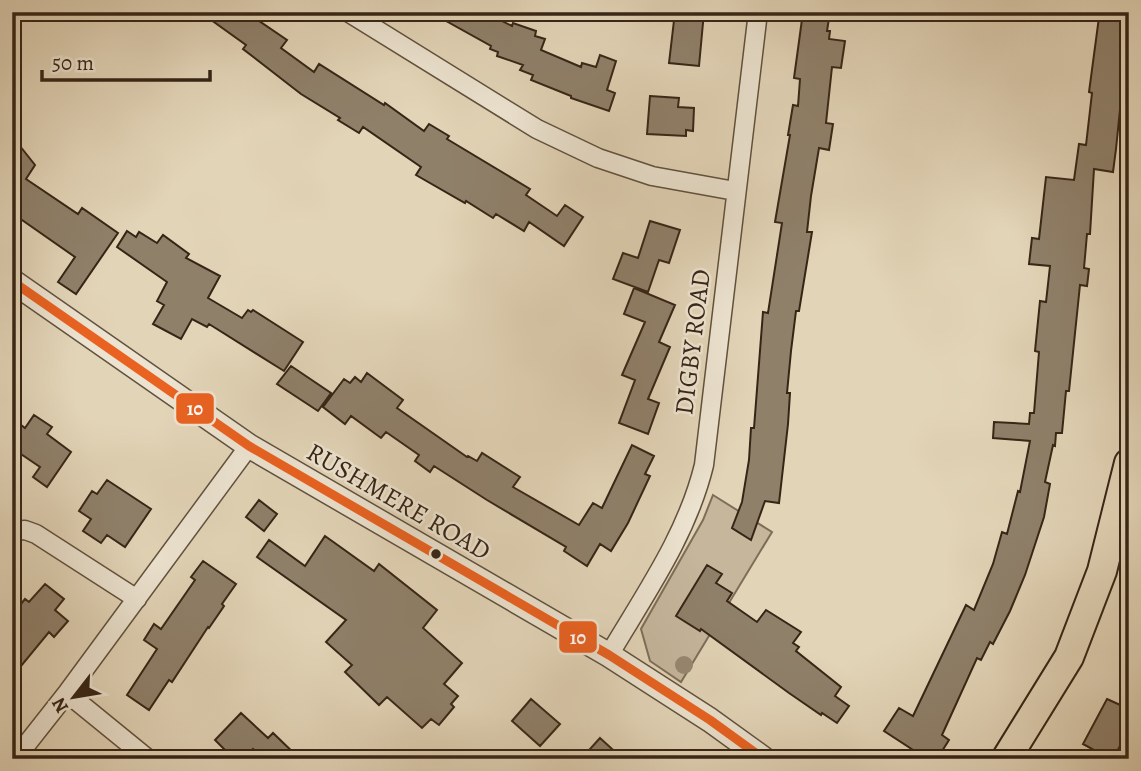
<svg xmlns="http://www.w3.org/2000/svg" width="1141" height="771" viewBox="0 0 1141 771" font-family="Alegreya,serif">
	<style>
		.green { fill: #c5b69c; stroke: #7e6e59; stroke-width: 2 }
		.building { fill: #8f806a; stroke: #362516; stroke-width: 2 }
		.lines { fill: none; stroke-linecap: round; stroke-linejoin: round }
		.minor-casing { stroke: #61513e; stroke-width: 21 }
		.tertiary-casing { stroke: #61513e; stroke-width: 26 }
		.primary-casing { stroke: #362516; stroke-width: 32 }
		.minor { stroke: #ece3d0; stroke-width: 18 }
		.tertiary { stroke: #ece3d0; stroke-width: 23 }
		.primary { stroke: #e2d4b7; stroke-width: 28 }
		.bus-1-casing { stroke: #ece3d0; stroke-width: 14 }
		.bus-1 { stroke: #e96221; stroke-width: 9 }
		.tree { fill: #978871 }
		.bus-dot { fill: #362516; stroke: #ece3d0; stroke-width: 2.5 }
		.labels { text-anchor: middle; stroke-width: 5; stroke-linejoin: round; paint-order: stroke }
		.street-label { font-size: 26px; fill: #362516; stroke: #ece3d0 }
		.line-badge { stroke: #ece3d0; stroke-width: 2.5 }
		.badge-label { font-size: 19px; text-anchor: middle; font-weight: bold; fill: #fff }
	</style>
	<rect width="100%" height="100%" fill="#e2d4b7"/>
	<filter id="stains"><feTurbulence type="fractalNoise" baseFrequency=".00286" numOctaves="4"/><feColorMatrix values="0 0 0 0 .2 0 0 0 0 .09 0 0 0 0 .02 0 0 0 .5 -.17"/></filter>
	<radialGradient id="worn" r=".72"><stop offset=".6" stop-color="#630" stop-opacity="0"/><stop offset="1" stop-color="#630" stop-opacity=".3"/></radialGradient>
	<path class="green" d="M713,495L772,532L681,682L650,661L641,629L703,520Z"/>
	<path class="building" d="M200,12H246L287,40L281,48L314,72L319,64L384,105L385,103L424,131L429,124L449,136L447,139L530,189L526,195L557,216L565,205L583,217L564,246L529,222L524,231L496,214L493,218L466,201L465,203L416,175L421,167L363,127L359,133L338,120L340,118L301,94L243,49L246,45Z
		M430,12H484L512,26L513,23L536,31L535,36L545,39L541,50L581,67L582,63L596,67L600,55L616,61L607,90L615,93L609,111L571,98V96L531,80L533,75L520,70L523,65L497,56L498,52L490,49L491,46Z
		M675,12H704L699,66L669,63Z
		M803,12H830L827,31H830L829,39L845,41L841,68L832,67L826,123L833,124L829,150L819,148L811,196L807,232H812L799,311H796L791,351L787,393H790L788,424L779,503L765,501L751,540L732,528L742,502L749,460L751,428H754L763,312L768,313L782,223L775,222L790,135H788L793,105L798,106L800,79L794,78Z
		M1099,17L1129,21L1116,149L1113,172L1094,169L1090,234H1087L1084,268L1089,269L1087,286L1080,285L1069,391H1066L1062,433H1056L1055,446L1053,445L1045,482L1050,484L1044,517L1025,575L1010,611L993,644L990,642L981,660L977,658L942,735L949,740L937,759H927L884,731L899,708L913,716L966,605L974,610L993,564L1002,532L1007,534L1018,491L1020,492L1030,441L993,438L994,422L1029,424L1030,413H1034L1039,352L1035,351L1040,301L1046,302L1050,266L1029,264L1032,238L1039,239L1046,177L1074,180L1079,144L1086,145L1092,93L1089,92Z
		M650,96L679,98L678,107L694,108L693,131L686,130V136L647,134Z
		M12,136L35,165L26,179L78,214L82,208L118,233L76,294L58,282L75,257L12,213Z
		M650,221L680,230L669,263L659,260L648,292L613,279L623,253L638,258Z
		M127,231L136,237L139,232L157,243L163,235L189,254L186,258L220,276L208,298L242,318L248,310L251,312L253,310L303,342L284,371L209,324L207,327L192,319L181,339L153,324L164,305L157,301L167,282L117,247Z
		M634,288L675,305L659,342L670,347L648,399L659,403L648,434L619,423L635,380L622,375L645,322L624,314Z
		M291,366L331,393L318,411L277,384Z
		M367,373L403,400L397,408L467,457L468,456L477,461L482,453L520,477L513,487L579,525L593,503L602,508L632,445L654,456L645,474L650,476L628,523L611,551L600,544L587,566L564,551L566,547L487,500L434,466L430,472L415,461L419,455L386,432L381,438L351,416L345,424L323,407L344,379L350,383L355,377L361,382Z
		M34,415L52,427L47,434L71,452L47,487L33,477L40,467L12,448V418L25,428Z
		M107,480L151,509L125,547L107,535L101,543L83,531L91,519L79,511L92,491L97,494Z
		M259,500L277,514L264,531L246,517Z
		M325,536L374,571L379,564L437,610L423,628L462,663L444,684L458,696L451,704L454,707L439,725L431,719L422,728L387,697L379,705L345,672L352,665L326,642L346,620L257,557L269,540L305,566Z
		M203,561L236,584L222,604L224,606L209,628L208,627L172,682L169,680L149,710L127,695L157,649L144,640L154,624L161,629L195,580L191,577Z
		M707,565L722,574L716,583L732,593L727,601L757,622L766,610L801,632L793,643L799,647L796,651L841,687L835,696L849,706L837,723L822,713L821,715L789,693L701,629L700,631L676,616Z
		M45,584L64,599L55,610L68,621L54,637L49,632L12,677V615L25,599L29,602Z
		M531,699L560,724L540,746L512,721Z
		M1107,699L1129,709V729L1113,759H1089L1094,750L1083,744Z
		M241,713L268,738L273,733L300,759H263L253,749L243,759H234L215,740Z
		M600,738L623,759H581Z"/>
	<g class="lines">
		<defs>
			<path id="minor" d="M348,12L537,129L598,158L652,176L735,191
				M12,531L25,530L36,534L137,599
				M609,655C645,594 687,535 704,465L758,12
				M67,693L148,759
				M15,759L67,693L249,446"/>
			<path id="tertiary" d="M12,281L249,446L609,655L710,720L764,759"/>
			<path id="primary" d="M1006,759L1069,657L1102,571L1129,463"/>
		</defs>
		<use href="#minor" class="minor-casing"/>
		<use href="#tertiary" class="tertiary-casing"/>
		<use href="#primary" class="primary-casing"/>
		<use href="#minor" class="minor"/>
		<use href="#tertiary" class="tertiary"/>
		<use href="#primary" class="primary"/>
		<defs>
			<path id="bus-1" d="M12,281L249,446L609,655L710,720L764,759"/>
		</defs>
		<use href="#bus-1" class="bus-1-casing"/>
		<use href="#bus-1" class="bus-1"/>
	</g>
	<circle class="tree" cx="684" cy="665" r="9"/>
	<circle class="bus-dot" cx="436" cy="554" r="6"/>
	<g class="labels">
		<g class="street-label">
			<text transform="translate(692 342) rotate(-83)" y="9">DIGBY ROAD</text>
			<text transform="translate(399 501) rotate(30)" y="9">RUSHMERE ROAD</text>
		</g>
	</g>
	<g class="line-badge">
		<rect x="175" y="392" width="40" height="33" rx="7" fill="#e96221"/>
		<rect x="558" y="620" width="40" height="34" rx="7" fill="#e96221"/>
	</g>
	<g class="badge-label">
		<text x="195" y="415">10</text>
		<text x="578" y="644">10</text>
	</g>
	<rect width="1141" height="771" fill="none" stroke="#e2d4b7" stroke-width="42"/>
	<rect x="14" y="14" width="1113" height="743" fill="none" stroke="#362516" stroke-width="3.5"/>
	<rect x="21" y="21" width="1099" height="729" fill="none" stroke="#362516" stroke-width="2"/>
	<g transform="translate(74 697) rotate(239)" stroke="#ece3d0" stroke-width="5" paint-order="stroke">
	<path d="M0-5L12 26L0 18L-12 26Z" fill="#362516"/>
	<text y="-10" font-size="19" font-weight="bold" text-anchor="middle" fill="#362516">N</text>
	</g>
	<path d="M42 70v10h168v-10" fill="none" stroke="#362516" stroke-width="3.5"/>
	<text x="52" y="70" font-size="21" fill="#362516" stroke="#ece3d0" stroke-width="5" paint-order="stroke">50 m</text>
	<rect width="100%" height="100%" filter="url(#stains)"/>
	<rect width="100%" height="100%" fill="url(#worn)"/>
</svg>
